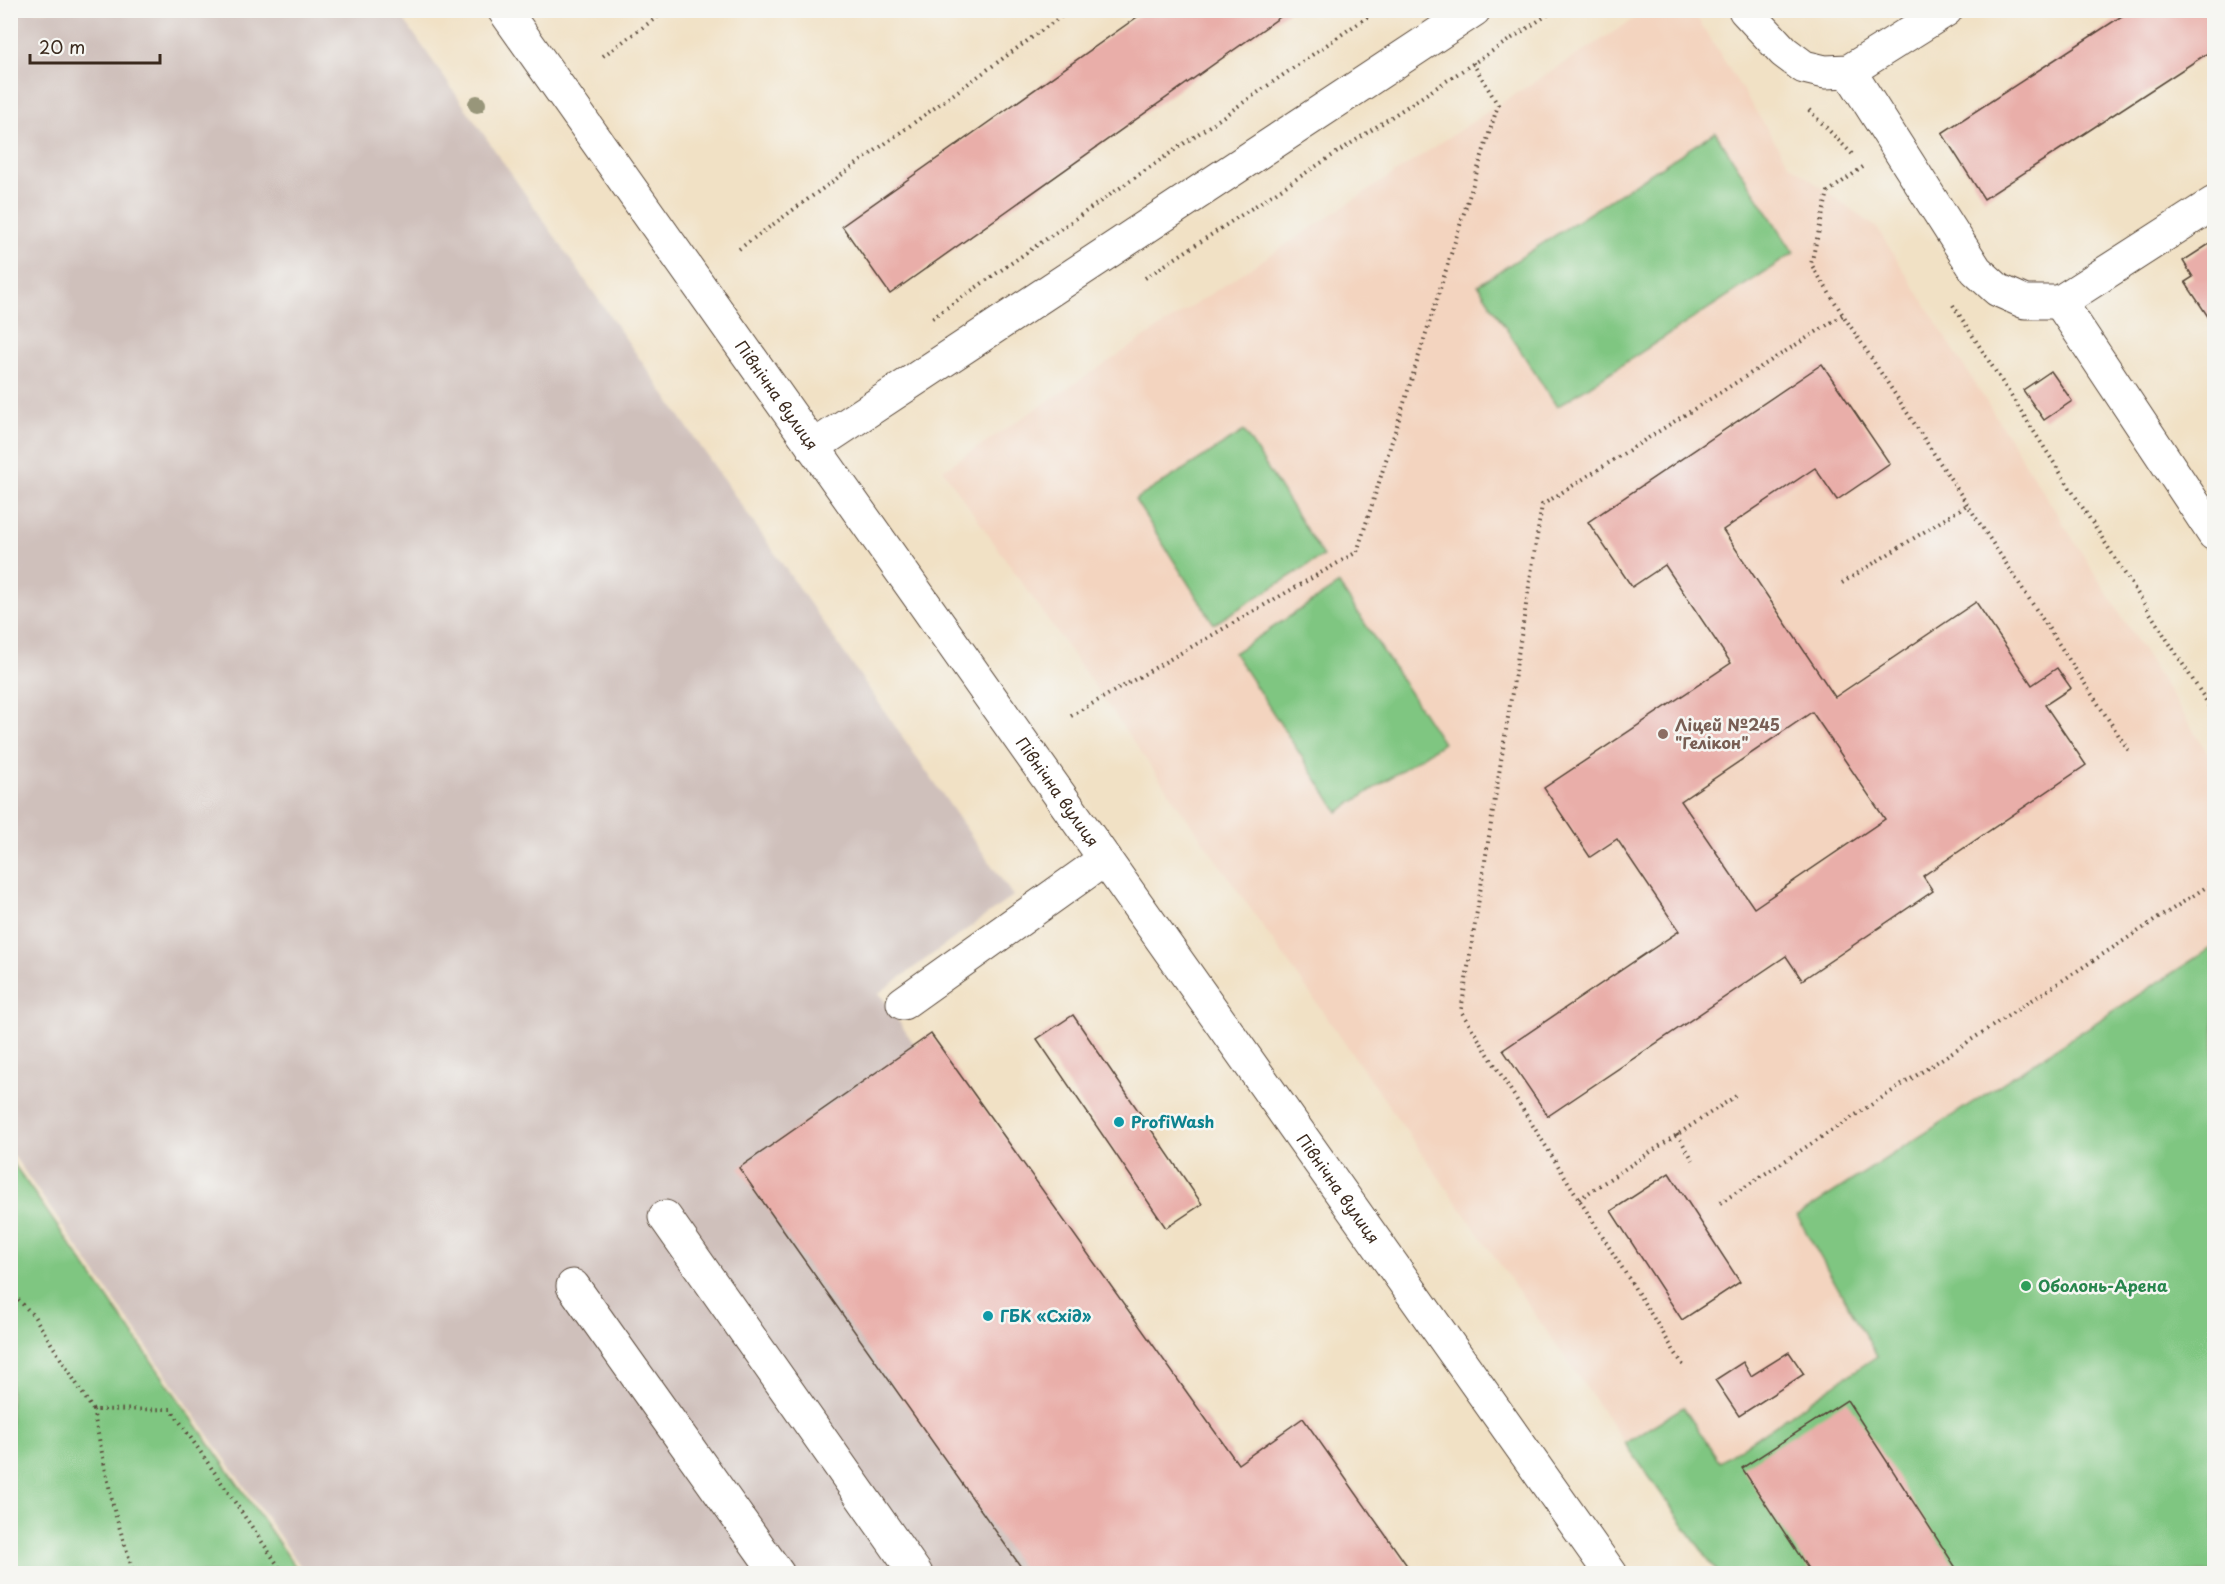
<svg xmlns="http://www.w3.org/2000/svg" width="2225" height="1584" viewBox="0 0 2225 1584" font-family="'Playpen Sans',sans-serif">
	<style>
		.built { fill: #f3d4bf }
		.industrial { fill: #cfc0bb }
		.green { fill: #7fc681; stroke: #5d7850; stroke-width: 1.5 }
		.building { fill: #e9aea9; fill-rule: evenodd }
		.lines { fill: none; stroke-linecap: round; stroke-linejoin: round }
		.minor-casing { stroke: #564537; stroke-width: 35 }
		.path { stroke: #564537; stroke-width: 4; stroke-dasharray: 1.5 4.5; stroke-linecap: butt }
		.minor { stroke: #fff; stroke-width: 33 }
		.tree { fill: #98967a }
		.education-dot { fill: #8d6e63; stroke: #f6f6f2; stroke-width: 2 }
		.culture-dot { fill: #0f9aa8; stroke: #f6f6f2; stroke-width: 2 }
		.leisure-dot { fill: #2e9e5b; stroke: #f6f6f2; stroke-width: 2 }
		.labels { text-anchor: middle; stroke-width: 5; stroke-linejoin: round; paint-order: stroke }
		.street-label { font-size: 16px; fill: #3b2a1e; stroke: #f6f6f2 }
		.education-label { font-size: 16px; font-weight: bold; fill: #785e54; stroke: #f6f6f2; text-anchor: start }
		.culture-label { font-size: 16px; font-weight: bold; fill: #0d838f; stroke: #f6f6f2; text-anchor: start }
		.leisure-label { font-size: 16px; font-weight: bold; fill: #27864d; stroke: #f6f6f2; text-anchor: start }
	</style>
	<rect width="100%" height="100%" fill="#f6f6f2"/>
	<filter id="ink" filterUnits="userSpaceOnUse"><feTurbulence type="fractalNoise" baseFrequency=".0167" numOctaves="2"/><feDisplacementMap in="SourceGraphic" scale="12" xChannelSelector="R" yChannelSelector="G"/><feConvolveMatrix kernelMatrix="1 2 1 2 8 2 1 2 1" color-interpolation-filters="sRGB"/></filter>
	<filter id="wash" filterUnits="userSpaceOnUse"><feTurbulence type="fractalNoise" baseFrequency=".008" numOctaves="4" result="noise"/><feDisplacementMap in="SourceGraphic" scale="24" xChannelSelector="R" yChannelSelector="G"/><feGaussianBlur stdDeviation="1.35" result="paint"/><feColorMatrix in="noise" values="0 0 0 0 0 0 0 0 0 0 0 0 0 0 0 0 0 1.4 0 .05"/><feComposite in="paint" operator="in"/></filter>
	<g filter="url(#wash)">
		<rect width="100%" height="100%" fill="#f1e1c5"/>
		<path class="built" d="M1647,11H1693L1789,164L1877,228L2214,763V946L1797,1216L1877,1355L1720,1462L1682,1407L1625,1443L943,470L1498,105Z"/>
		<path class="industrial" d="M10,11H398L1013,896L879,993L915,1045L931,1034L1238,1463L1303,1418L1413,1573H305L11,1152Z"/>
		<path class="green" d="M1715,132L1794,253L1557,407L1478,285Z
			M1244,431L1323,556L1214,624L1135,500Z
			M1339,584L1443,743L1338,812L1234,653Z
			M2214,946V1573H1718L1625,1443L1683,1407L1720,1462L1877,1356L1797,1216Z
			M10,1160H11L300,1573H11Z"/>
		<g id="blocks">
			<path class="building" d="M1147,10H1290L890,294L842,226Z
				M2131,10H2214V49L1984,199L1942,133Z
				M2214,241V318L2211,321L2185,282L2193,277L2183,261Z
				M1822,364L1890,464L1837,500L1815,468L1723,530L1835,697L1976,602L2032,685L2057,668L2071,688L2045,705L2086,765L1923,876L1933,891L1802,980L1786,956L1548,1116L1503,1050L1679,931L1617,839L1590,857L1544,788L1731,663L1665,565L1632,587L1588,522ZM1812,712L1885,819L1754,908L1681,801Z
				M2051,371L2072,401L2044,420L2023,390Z
				M1073,1015L1202,1204L1166,1228L1037,1039Z
				M931,1034L1238,1464L1303,1418L1413,1574H1026L739,1168Z
				M1669,1173L1740,1282L1682,1320L1611,1211Z
				M1789,1352L1804,1374L1739,1416L1715,1380L1743,1362L1751,1376Z
				M1847,1400L1960,1574H1811L1809,1570L1742,1468Z"/>
		</g>
	</g>
	<g filter="url(#ink)">
		<use href="#blocks" fill-opacity="0" stroke="#564537" stroke-width="1.5"/>
		<g class="lines">
			<defs>
				<g id="minor">
					<path id="s1" d="M504,10L1611,1574"/>
					<path d="M1745,10L1784,52L1804,67L1825,72L1849,71L1946,10"/>
					<path d="M1849,71L1976,270L1998,290L2025,302H2060L2214,203"/>
					<path d="M2060,302L2214,534"/>
					<path d="M813,447L1474,10"/>
					<path d="M903,1003L1105,859"/>
					<path d="M665,1217L916,1574"/>
					<path d="M573,1286L778,1574"/>
				</g>
			</defs>
			<use href="#minor" class="minor-casing"/>
			<path class="path" d="M603,56L667,10
				M1809,110L1854,156
				M1863,167L1828,192L1811,264L1843,315L2129,751
				M739,249L1070,10
				M1145,278L1555,10
				M1953,305L2214,713
				M932,318L1377,10
				M1842,583L1967,505
				M1071,716L1357,552L1498,105L1471,60
				M1677,1134L1693,1160
				M1579,1199L1739,1094
				M1720,1203L2214,882
				M10,1291L34,1316L93,1410L171,1409L284,1574
				M1683,1365L1461,1011L1542,505L1843,315
				M93,1410L114,1510L134,1574"/>
			<use href="#minor" class="minor"/>
		</g>
		<circle class="tree" cx="477" cy="104" r="9"/>
	</g>
	<circle class="education-dot" cx="1663" cy="734" r="6"/>
	<g class="culture-dot">
		<circle cx="1119" cy="1122" r="6"/>
		<circle cx="988" cy="1316" r="6"/>
	</g>
	<circle class="leisure-dot" cx="2026" cy="1286" r="6"/>
	<g class="labels">
		<g class="street-label">
			<text dy="6" stroke="none"><textPath href="#s1" startOffset="472">Північна вулиця</textPath></text>
			<text dy="6" stroke="none"><textPath href="#s1" startOffset="958">Північна вулиця</textPath></text>
			<text dy="6" stroke="none"><textPath href="#s1" startOffset="1444">Північна вулиця</textPath></text>
		</g>
		<g class="education-label">
			<text x="1675" y="731">Ліцей №245<tspan x="1675" dy="18">"Гелікон"</tspan></text>
		</g>
		<g class="culture-label">
			<text x="1131" y="1128">ProfiWash</text>
			<text x="1000" y="1322">ГБК «Схід»</text>
		</g>
		<g class="leisure-label">
			<text x="2038" y="1292">Оболонь-Арена</text>
		</g>
	</g>
	<rect width="2225" height="1584" fill="none" stroke="#f6f6f2" stroke-width="36"/>
	<path d="M30 54v9h130v-9" fill="none" stroke="#3b2a1e" stroke-width="3"/>
	<text x="39" y="54" font-size="18" fill="#3b2a1e" stroke="#f6f6f2" stroke-width="4.5" paint-order="stroke">20 m</text>
</svg>
